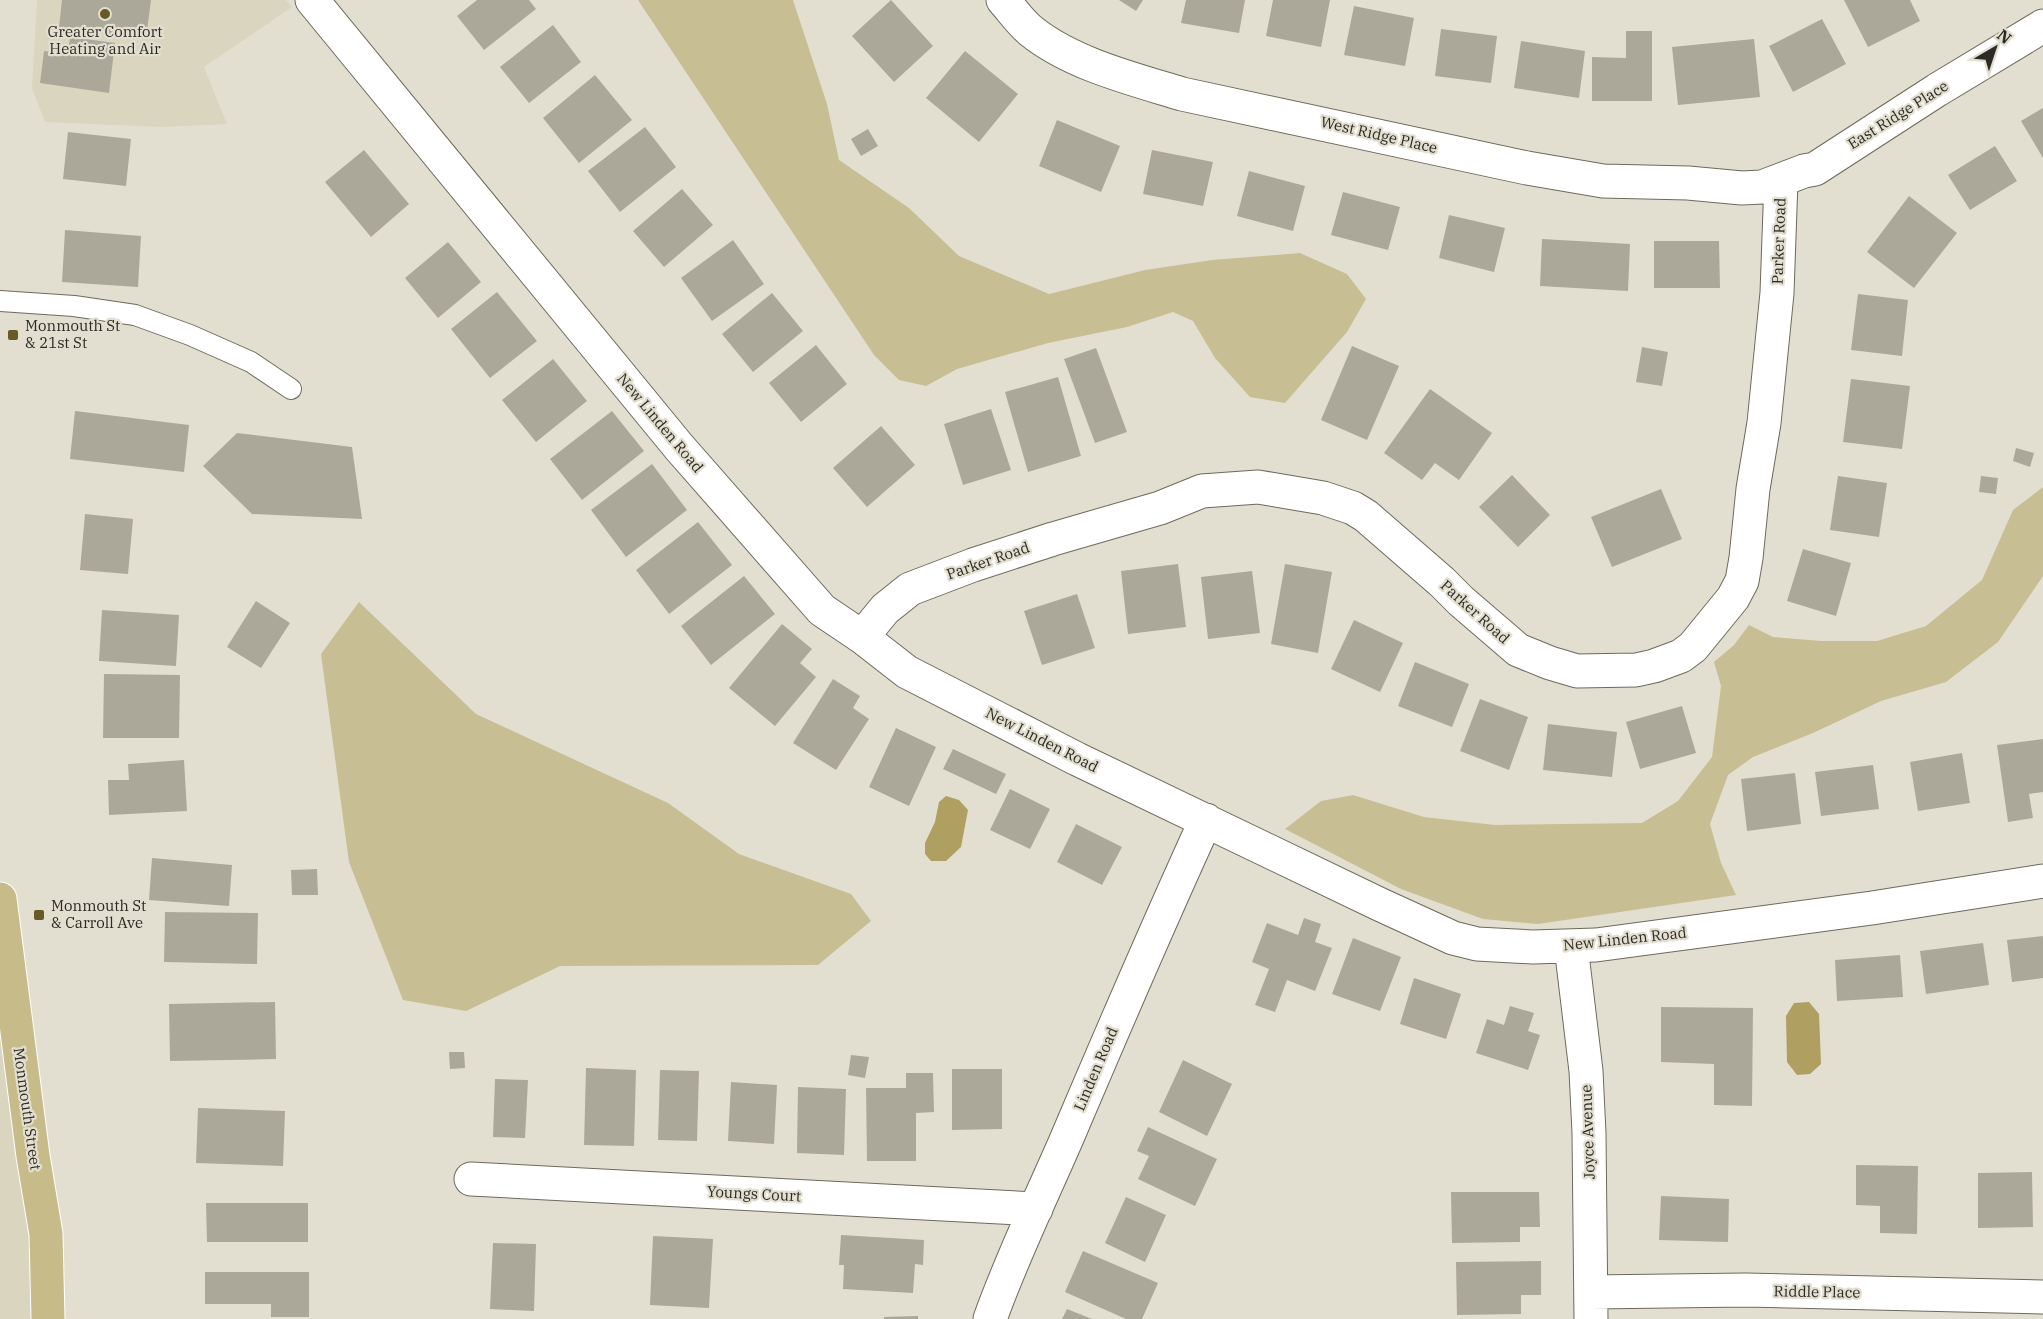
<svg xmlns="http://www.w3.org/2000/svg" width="2043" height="1319" viewBox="0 0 2043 1319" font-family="'IBM Plex Serif',serif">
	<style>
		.built { fill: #dad5be }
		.green { fill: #c8be94 }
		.water { fill: #af9f61 }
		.building { fill: #aca899 }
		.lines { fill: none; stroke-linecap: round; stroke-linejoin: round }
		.lane-casing { stroke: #6d6a5c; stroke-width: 22 }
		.street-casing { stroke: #6d6a5c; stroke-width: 35 }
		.primary-casing { stroke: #fff; stroke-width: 35 }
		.lane { stroke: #fff; stroke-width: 20 }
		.street { stroke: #fff; stroke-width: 33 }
		.primary { stroke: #c7bb89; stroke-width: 33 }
		.poi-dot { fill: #675a27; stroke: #e3dfd0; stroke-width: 2 }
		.labels { text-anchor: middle; stroke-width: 4.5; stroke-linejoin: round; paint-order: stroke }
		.poi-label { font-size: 15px; fill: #2b2a24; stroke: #e3dfd0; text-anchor: start }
		.street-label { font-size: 15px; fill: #2b2a24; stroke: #e3dfd0 }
	</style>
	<rect width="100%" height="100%" fill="#e3dfd0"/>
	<path class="built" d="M37,0H286L292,7L204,67L227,124L163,127L45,122L32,88Z
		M0,899L48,1319H0Z"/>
	<path class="green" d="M638,0H793L827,104L839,160L909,208L959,256L1049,294L1145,270L1212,260L1300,253L1347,274L1366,299L1347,332L1285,403L1250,397L1215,358L1193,321L1173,312L1127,327L1048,343L957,369L926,386L899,380L874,355Z
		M2043,487V576L1998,642L1946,682L1881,701L1813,733L1753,757L1728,775L1710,824L1721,863L1736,895L1538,924L1483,919L1401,889L1285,829L1321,801L1353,795L1424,817L1495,825L1642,823L1678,801L1712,757L1721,686L1714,662L1734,645L1749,625L1773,637L1822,641H1877L1926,626L1982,580L2013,510Z
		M359,602L476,714L668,803L739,854L851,894L871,921L818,965L560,966L466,1011L403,1000L349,862L321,654Z"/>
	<path class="water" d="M946,796L959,800L968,810L961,847L946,861H931L925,854V843L935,822L939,802Z
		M1809,1002L1819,1014L1821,1064L1810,1074L1797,1075L1787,1062L1786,1016L1794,1003Z"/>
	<path class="building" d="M62,0H151L146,38L59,27Z
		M477,0H529L536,9L484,50L457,16Z
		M891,0L933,46L894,82L852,36Z
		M1119,0H1143L1136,11Z
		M1186,0H1245L1239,33L1181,23Z
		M1273,0H1330L1321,47L1266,36Z
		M1844,0H1910L1920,21L1868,47Z
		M1354,6L1414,18L1405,66L1344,55Z
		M1822,19L1846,64L1793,92L1769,46Z
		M553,25L581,62L529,103L500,67Z
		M1441,29L1497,36L1491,83L1435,76Z
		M1626,31H1652V101H1592V57L1626,58Z
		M70,37L115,43L109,93L40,83L44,51L68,54Z
		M1754,39L1760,97L1678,105L1672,47Z
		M1521,41L1585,51L1579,98L1514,88Z
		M965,51L1018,94L979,142L926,98Z
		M595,75L632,120L579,163L543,118Z
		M2043,108V158L2021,121Z
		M1057,120L1120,146L1101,192L1039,166Z
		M645,127L676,167L620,212L588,171Z
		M868,129L878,146L861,156L851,139Z
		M68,132L131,139L126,186L63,179Z
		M1995,146L2017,181L1970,210L1948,175Z
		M364,150L409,204L371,237L325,182Z
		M1152,150L1213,162L1203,206L1143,194Z
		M1249,171L1305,186L1293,231L1237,216Z
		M682,189L713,225L664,267L633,231Z
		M1343,192L1400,207L1388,250L1331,235Z
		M1909,196L1957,233L1914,288L1867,252Z
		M1449,215L1505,228L1494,272L1439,258Z
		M65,230L141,236L138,287L62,282Z
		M1542,239L1630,244L1628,291L1540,286Z
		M733,240L764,284L712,321L681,278Z
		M1654,241H1719L1720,288H1654Z
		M448,242L481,282L438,318L405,278Z
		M497,292L537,341L490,378L451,329Z
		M772,293L803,331L753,372L722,334Z
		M1858,294L1908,300L1902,356L1851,350Z
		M816,345L847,384L801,422L769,383Z
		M1352,346L1399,366L1367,440L1321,420Z
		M1642,347L1668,352L1662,386L1636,382Z
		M1096,348L1127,432L1095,443L1064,359Z
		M553,359L587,401L536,442L502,400Z
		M1058,377L1081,456L1028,472L1005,392Z
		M1851,379L1910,386L1902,449L1843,442Z
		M1430,389L1492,433L1459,480L1435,463L1422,480L1384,453Z
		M991,409L1011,470L963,485L944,424Z
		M75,411L189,425L184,472L70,459Z
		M612,411L644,451L582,500L550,459Z
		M881,426L915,465L867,507L833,468Z
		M237,433L352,447L362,519L252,514L203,466Z
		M2016,448L2034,453L2030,467L2013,461Z
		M652,464L687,510L626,557L591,510Z
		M1512,475L1550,515L1518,547L1479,507Z
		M1838,476L1887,483L1879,537L1830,530Z
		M1981,476L1998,478L1996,494L1979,492Z
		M1661,489L1682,539L1612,567L1591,517Z
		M85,514L133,519L128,574L80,570Z
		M698,522L732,565L669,614L636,570Z
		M1803,549L1851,563L1836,616L1787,601Z
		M1178,564L1186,627L1128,634L1121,571Z
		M1285,564L1332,572L1318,653L1271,644Z
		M1252,571L1260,633L1208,639L1201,577Z
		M744,576L775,614L711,665L681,626Z
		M1077,594L1095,648L1042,665L1024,611Z
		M256,601L290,623L261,668L227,647Z
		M102,610L179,615L176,666L99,661Z
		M1354,620L1403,643L1380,692L1331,669Z
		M782,624L812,649L800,663L816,677L775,726L729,688Z
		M1415,662L1469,684L1452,727L1398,706Z
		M104,674L180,675L179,738H103Z
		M833,679L860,696L853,708L869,719L836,770L793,743Z
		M1480,699L1528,717L1509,770L1460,751Z
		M1682,706L1696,753L1640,769L1626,722Z
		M1548,724L1617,732L1612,777L1543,770Z
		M896,728L936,747L909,806L869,787Z
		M2043,739V792L2029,794L2033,818L2008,822L1997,745Z
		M953,749L1006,774L996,794L943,769Z
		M1962,753L1970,803L1918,811L1910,762Z
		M184,760L187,811L109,815L108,780H129L128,764Z
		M1873,765L1879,809L1821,816L1815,772Z
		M1795,773L1801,824L1747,831L1741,779Z
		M1010,789L1050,809L1030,849L990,830Z
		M1076,824L1122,847L1102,885L1057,862Z
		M152,858L232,865L229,906L149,900Z
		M317,869L318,895H292L291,870Z
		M165,912L258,913L257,964L164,962Z
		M1304,918L1321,924L1315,942L1332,948L1315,991L1287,980L1275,1012L1255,1005L1269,969L1252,962L1267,923L1298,935Z
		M2043,936V978L2012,982L2007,940Z
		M1353,938L1401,957L1380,1011L1332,994Z
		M1983,943L1989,985L1926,994L1920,951Z
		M1900,955L1903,997L1837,1001L1835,960Z
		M1414,978L1461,994L1446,1039L1400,1024Z
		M275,1002L276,1059L170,1061L169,1004Z
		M1510,1006L1534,1013L1528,1031L1540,1035L1528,1070L1476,1053L1487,1019L1504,1025Z
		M1661,1007L1753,1008L1752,1106L1714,1105V1064L1661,1062Z
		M449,1052H464L465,1068L450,1069Z
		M851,1055L869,1057L865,1078L848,1075Z
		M1183,1060L1232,1084L1207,1136L1159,1112Z
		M586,1068L636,1070L634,1146L584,1145Z
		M952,1069H1002V1129L952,1130Z
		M660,1070L699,1071L697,1141L658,1140Z
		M906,1073H933L934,1112L916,1113V1161H867L866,1088H906Z
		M495,1079L528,1080L525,1138L493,1137Z
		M731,1082L777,1085L774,1144L728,1141Z
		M798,1087L846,1089L844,1155L797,1153Z
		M198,1108L285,1111L283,1166L196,1163Z
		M1148,1127L1217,1159L1195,1206L1138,1179L1149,1156L1137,1151Z
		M1856,1165L1918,1166L1917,1234L1880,1233V1206L1856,1205Z
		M2032,1172L2033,1227L1978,1228V1173Z
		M1451,1192H1539L1540,1227H1520V1242L1452,1243Z
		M1661,1196L1729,1199L1728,1242L1659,1240Z
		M1126,1197L1166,1215L1145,1262L1105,1243Z
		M206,1203H308V1242H207Z
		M841,1235L924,1240L923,1265L915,1264L913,1293L843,1289L844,1265H839Z
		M653,1236L713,1239L709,1308L650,1305Z
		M493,1243L536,1244L534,1311L490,1309Z
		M1083,1251L1158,1283L1142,1319H1126L1065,1292Z
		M1541,1261V1295H1521V1314L1457,1315L1456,1262Z
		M205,1272H309V1317H271V1304H205Z
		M1067,1309L1092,1319H1062Z
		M918,1316V1319H884V1317Z"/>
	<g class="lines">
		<defs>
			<path id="lane" d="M0,301L74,306L135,315L190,335L251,362L291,389"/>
			<path id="street" d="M312,0L679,447L822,610L862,637L907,672L1077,759L1379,904L1453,938L1477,944L1533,947L1596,945L1872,908L2043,881
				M1003,0C1012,10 1021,23 1031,31C1072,64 1133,79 1182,94L1527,168L1603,181L1688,183L1742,188L1762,187L1804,171L1815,169L1937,90L2043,26
				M862,637L885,609L910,589L973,565L1053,539L1160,508L1202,491L1258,487L1323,498L1353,508L1366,516L1442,582L1461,601L1518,650L1550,663L1577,671L1636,670L1654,666L1681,656L1693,647L1733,598L1742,581L1746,558L1753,489L1764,423L1777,293L1781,181
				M1571,946L1586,1071L1589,1133L1591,1319
				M471,1179L1036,1209
				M1591,1292L1746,1290L2043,1297
				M990,1319C1012,1257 1041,1198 1067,1138C1112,1032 1158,925 1206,820"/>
			<path id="primary" d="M0,899L33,1156L46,1234L48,1319"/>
		</defs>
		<use href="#lane" class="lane-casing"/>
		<use href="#street" class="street-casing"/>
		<use href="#primary" class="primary-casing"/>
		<use href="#lane" class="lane"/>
		<use href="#street" class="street"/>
		<use href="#primary" class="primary"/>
	</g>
	<g class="poi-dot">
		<circle cx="105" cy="14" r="6"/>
		<rect x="7" y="329" width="12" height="12" rx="3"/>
		<rect x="33" y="909" width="12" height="12" rx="3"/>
	</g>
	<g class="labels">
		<g class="poi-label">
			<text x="105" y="37" text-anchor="middle">Greater Comfort<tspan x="105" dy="17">Heating and Air</tspan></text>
			<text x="25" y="331">Monmouth St<tspan x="25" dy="17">&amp; 21st St</tspan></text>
			<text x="51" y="911">Monmouth St<tspan x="51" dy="17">&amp; Carroll Ave</tspan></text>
		</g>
		<g class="street-label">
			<text transform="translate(1898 115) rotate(-32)" y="5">East Ridge Place</text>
			<text transform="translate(1379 135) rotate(13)" y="5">West Ridge Place</text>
			<text transform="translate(1779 241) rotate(-88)" y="5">Parker Road</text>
			<text transform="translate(660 423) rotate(50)" y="5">New Linden Road</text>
			<text transform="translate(988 561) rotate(-19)" y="5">Parker Road</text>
			<text transform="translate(1475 612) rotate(42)" y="5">Parker Road</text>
			<text transform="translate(1042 740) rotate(27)" y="5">New Linden Road</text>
			<text transform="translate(1625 939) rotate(-6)" y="5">New Linden Road</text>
			<text transform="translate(1096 1069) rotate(-67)" y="5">Linden Road</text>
			<text transform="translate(27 1109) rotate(82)" y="5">Monmouth Street</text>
			<text transform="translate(1588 1132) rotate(-92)" y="5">Joyce Avenue</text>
			<text transform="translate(754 1194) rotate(3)" y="5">Youngs Court</text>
			<text transform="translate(1817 1292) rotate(1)" y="5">Riddle Place</text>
		</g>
	</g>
	<g transform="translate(1995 48) rotate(39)" stroke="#e3dfd0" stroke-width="4.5" paint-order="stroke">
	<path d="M0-4.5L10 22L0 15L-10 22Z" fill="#2b2a24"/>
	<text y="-9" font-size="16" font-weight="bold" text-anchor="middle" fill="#2b2a24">N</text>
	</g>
</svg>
